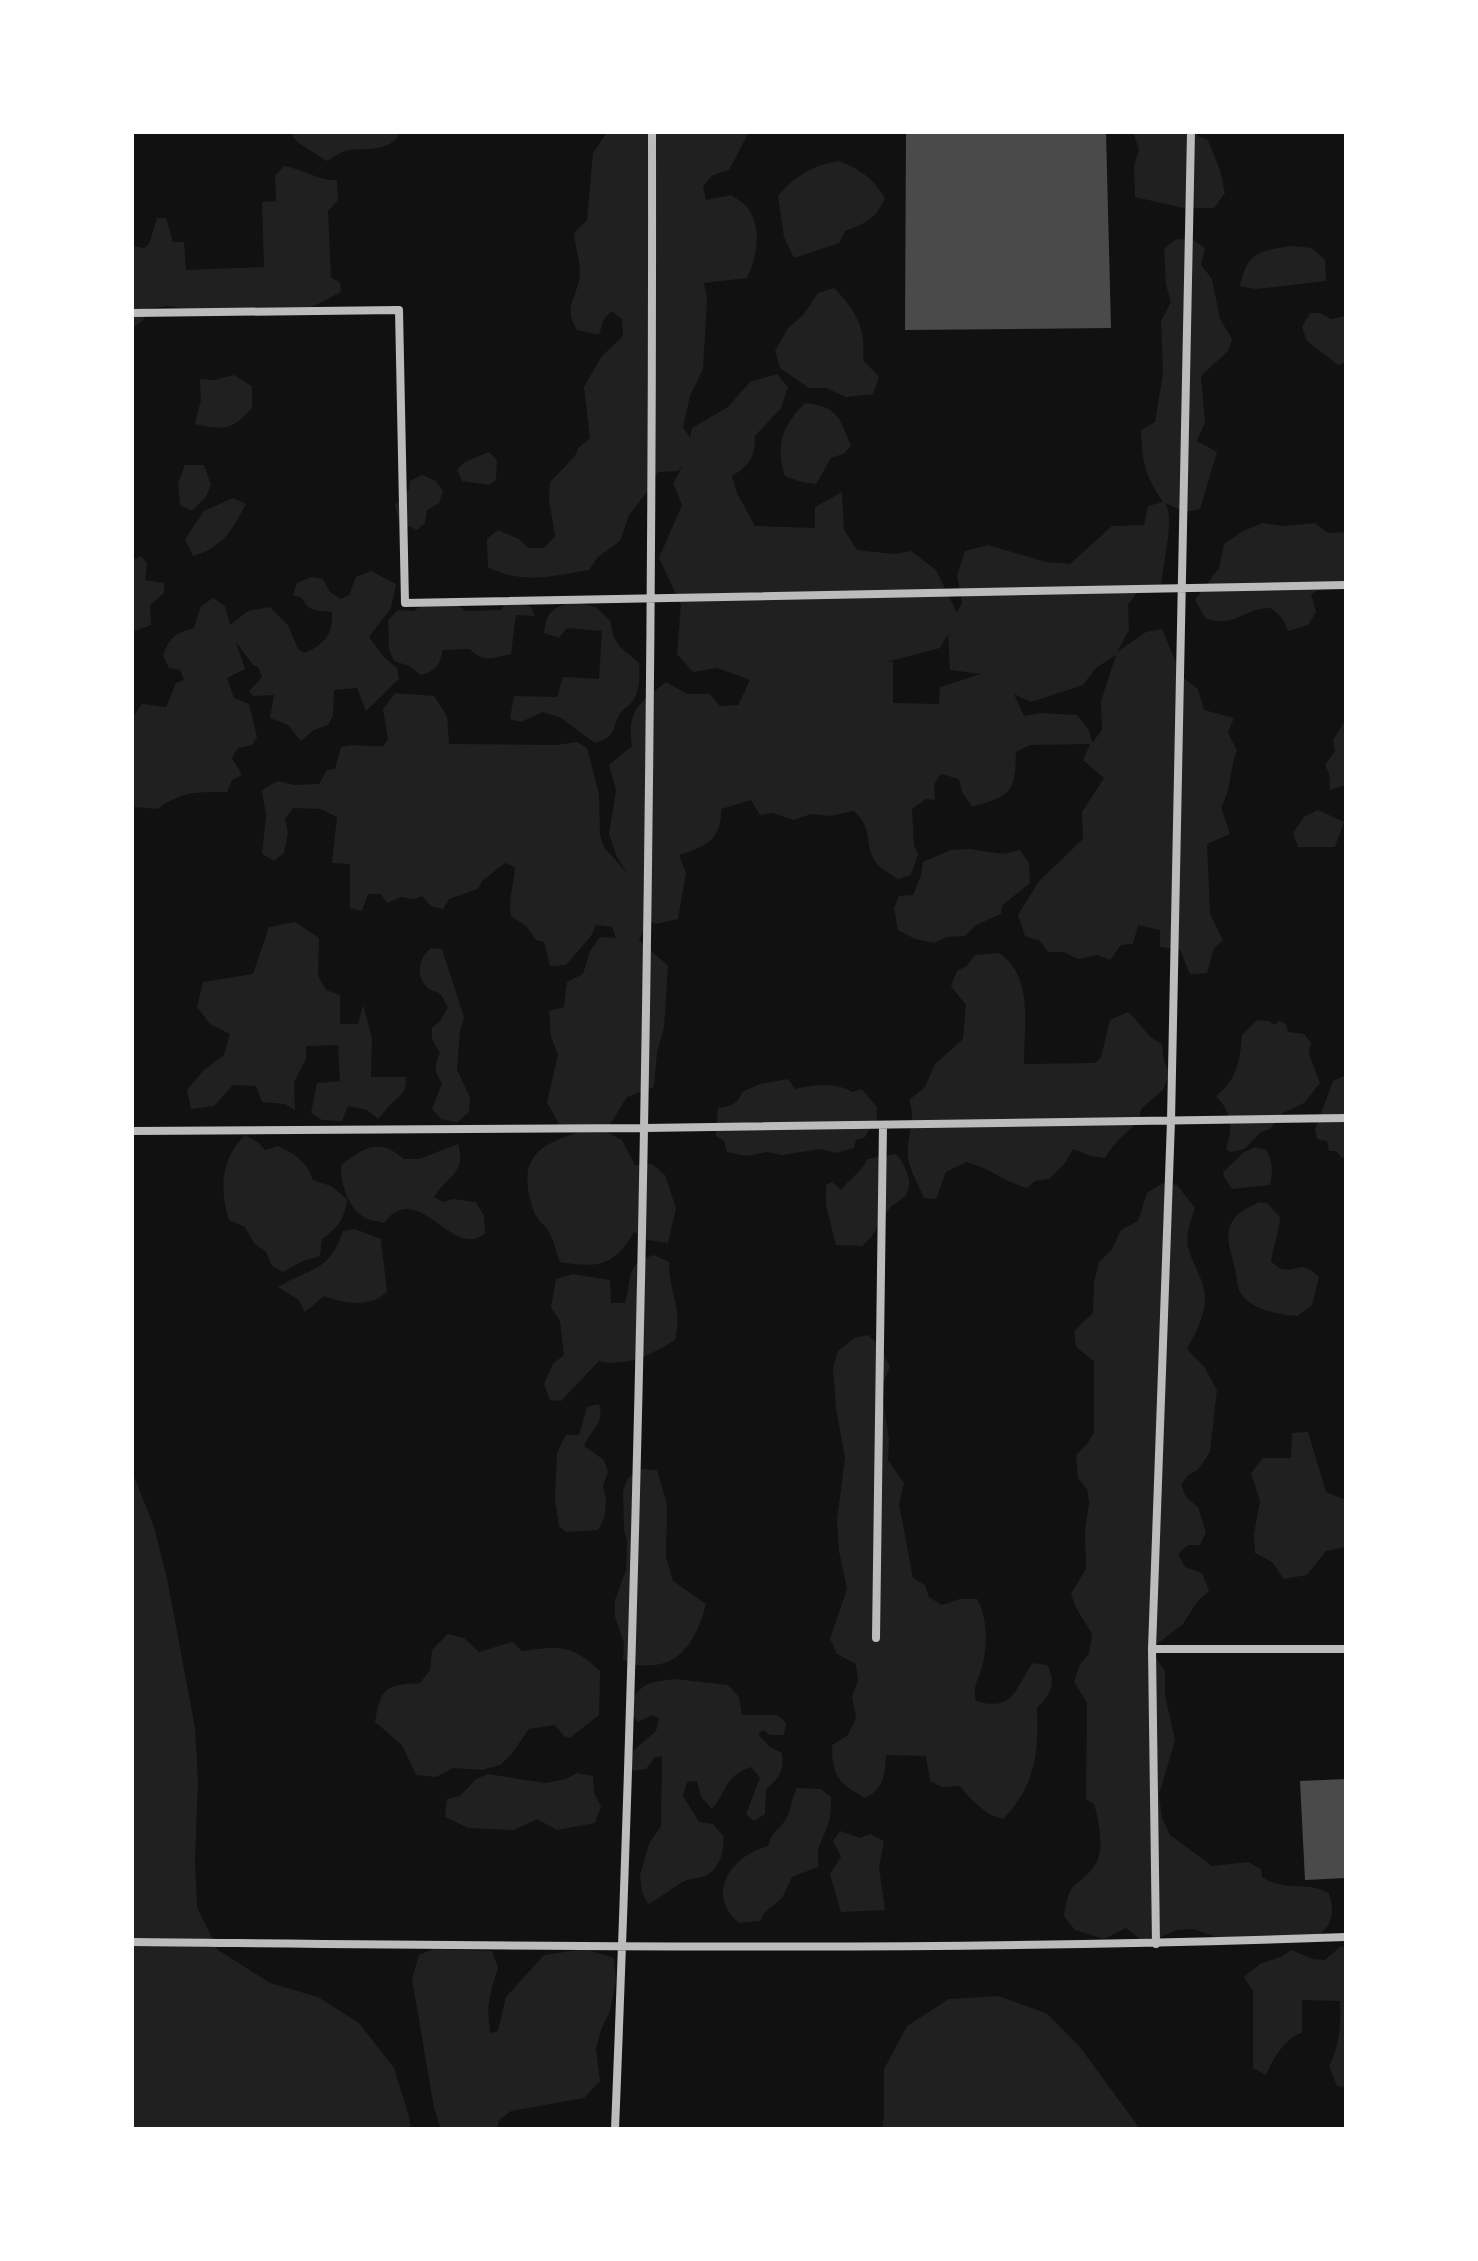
<svg xmlns="http://www.w3.org/2000/svg" width="1478" height="2261" viewBox="0 0 1478 2261" font-family="'Roboto Condensed',sans-serif">
	<style>
		.green { fill: #202020; fill-rule: evenodd }
		.building { fill: #4a4a4a }
		.lines { fill: none; stroke-linecap: round; stroke-linejoin: round }
		.minor { stroke: #bcbcbc; stroke-width: 8 }
	</style>
	<rect width="100%" height="100%" fill="#111"/>
	<path class="green" d="M290,132H401C390,152 369,148 350,150C342,151 334,157 327,161L297,142Z
		M607,132H749L729,170L713,175L703,186L706,200L731,195C735,198 743,202 747,207C763,228 757,257 747,278L704,283L707,299L703,369L690,396L683,427L690,438L692,428L728,407L750,382L777,374L788,387L781,408L755,436C755,457 750,465 732,476L737,493L755,526L815,528V507L842,492L844,530L857,550L894,554L911,551L936,570L957,613L962,603L957,576L965,551L988,545L1046,562L1070,564L1112,526L1144,525L1148,506L1163,502C1145,475 1142,463 1141,430L1155,422L1163,373L1161,321L1171,302L1166,285L1164,249L1176,239L1193,240L1205,248L1201,265L1212,279L1220,319L1232,339L1228,351L1201,376L1205,422L1197,441L1217,452L1200,509L1185,512L1165,503C1176,521 1161,566 1161,590H1139L1128,605L1129,630L1117,652L1146,632L1162,629L1182,677L1198,689L1204,710L1234,718L1228,733L1237,750C1229,771 1232,789 1221,807L1230,834L1207,844L1210,914L1223,940L1214,948L1207,973L1190,974L1180,950L1160,947V930L1138,925L1133,944L1121,945L1110,960L1097,955L1078,959L1064,952H1048L1040,941L1025,936L1018,915L1039,881L1083,839L1082,812L1104,778L1083,760L1090,744L1030,745L1016,752C1015,794 1011,795 972,807L962,792L959,779L941,774L934,784L935,800L926,799L912,809L914,846L918,854L911,875L898,879C892,875 882,870 877,864C862,844 876,832 854,811L830,816L811,814L794,820L772,813L760,815L751,800L721,809C722,840 705,847 679,855L686,873L678,919L656,924L643,919L645,928L639,940L668,966L664,1028L657,1052L654,1087L627,1097L611,1123L598,1128L622,1140L635,1165L652,1164L665,1175L676,1208L668,1243L648,1240L634,1232C614,1267 597,1268 560,1262C556,1252 554,1241 549,1232C545,1225 537,1220 534,1212C513,1152 544,1142 594,1128L559,1124L547,1102L558,1055L551,1037L549,1011L564,1007L567,982L583,974L590,951L600,937L616,938L612,927L596,925L591,936L566,965L550,966L544,942L536,940L526,926L511,916C508,899 514,884 515,867L505,863L482,881L478,889L449,899L443,909L431,906L422,896L414,899L401,897L387,903L381,894H368L362,911L350,908V864L332,863L337,817L321,809L293,808L285,819L288,833L284,853L274,861L262,854L266,816L262,790L278,781L294,785L319,784L327,770L335,769L341,747C352,743 370,747 383,746L388,739L383,709L395,693L434,696L447,716L449,744L557,745L577,742L587,748L599,794L600,835L604,847L627,873L617,857L609,834L616,790L609,765L632,746C627,710 639,703 666,682L687,694H710L720,706L738,705L750,680L717,668L693,672L677,654L681,605L659,558L682,505L673,483L683,466L678,471L658,472L647,492L629,515L620,541L598,557L589,570C553,576 521,585 488,567L487,539L498,530L519,539L528,548H544L555,536L549,499L550,482L575,456L578,448L590,438L584,387L602,356L623,336L622,319L611,311L603,321L599,335L577,330C564,307 574,303 579,280C582,266 575,247 574,233L587,220L593,153ZM948,634L950,670L981,674L940,687L939,704L893,703V662H887L940,648ZM1116,655L1101,701L1102,730L1092,743L1089,730L1077,715L1041,713L1024,716L1014,694L1031,702L1083,685L1096,668Z
		M1133,132H1199L1197,136L1208,140L1220,170L1225,193L1214,208H1183L1135,197L1134,166L1139,149Z
		M839,161C861,170 873,178 885,198C877,218 865,224 845,231L839,243L794,258L784,237L778,196C795,176 813,165 839,161Z
		M284,166C304,169 317,181 337,180L338,200L328,211L331,277L340,283L341,292L312,307L185,309L168,306L149,308L143,320L132,329V246L144,248L149,244L157,218H166L173,242H184L186,270L264,267L262,202L276,201L275,176Z
		M1291,246L1312,248L1325,260L1326,281L1256,289L1240,286C1247,252 1259,251 1291,246Z
		M834,288C856,310 866,328 863,360L879,377L873,394L846,397L826,388H809L780,368L775,351L788,328L804,314L818,293Z
		M1310,313H1320L1331,319L1346,316V362L1338,365L1307,341L1302,327Z
		M234,375L252,386V408C233,430 223,431 195,424L201,400L200,379L214,380Z
		M805,403C838,406 840,419 851,446L843,454L831,458L816,484L801,482L785,476C775,445 782,426 805,403Z
		M489,452L497,460L496,480L489,485L462,481L457,470L465,462Z
		M185,465H204L211,485L206,497L192,511L180,505L178,483Z
		M422,475L436,481L443,491L439,503L427,510L425,523L417,530L399,522L395,505L409,490L410,481Z
		M233,498L246,504C231,531 225,546 193,556L185,539L204,511Z
		M1263,523L1283,526L1315,523L1328,533L1346,532V589H1321L1311,594L1316,612L1308,625L1288,631L1283,619L1271,608C1242,608 1236,629 1205,618L1195,600L1219,568L1224,544L1243,531Z
		M141,556L147,563L145,580L164,583V593L150,605L151,625L132,632V560Z
		M371,571L396,584L391,608L369,637L384,657L397,668L399,679L366,711L357,688L334,690L333,716L328,725L314,730L301,741L288,725L270,718L274,695L253,696L249,691L262,677L258,667L253,665L236,642L245,669L227,678L234,698L249,704L257,737L252,745L238,748L232,758L242,775L232,780L227,792C196,792 183,791 157,809L134,807L132,800V718L142,704L166,707L176,683L184,680L180,670L169,668L163,656C169,637 176,633 194,628L201,606L213,598L225,606L230,625L248,611L270,607L288,625L298,649L305,653C325,644 333,634 332,612C318,610 309,613 302,598L293,595L297,583L311,577L323,579L330,592L341,599L349,595L356,577Z
		M506,602H518L531,607L535,616L516,615L511,654C493,657 484,664 470,649L443,650C439,666 437,670 421,675L409,666L394,661L389,649L388,620L398,610L414,611L423,604H456L466,611L501,610Z
		M573,602L596,607L611,622L613,636L620,647L639,663C640,676 640,690 633,701C630,705 626,707 623,710C610,726 620,735 595,743L561,718L543,712L521,722L510,719L514,696L557,697L563,677L599,679L602,631L567,628L559,638L544,633C546,612 553,607 573,602Z
		M1346,719V785L1330,790L1329,773L1325,765L1335,751L1333,740Z
		M1318,810L1344,822L1335,847H1298L1293,833L1304,817Z
		M970,849L1003,854L1020,850L1029,863L1030,883L1002,906L1001,914L976,925L965,936L946,937L934,943L915,939L898,930L894,908L899,896L913,895L921,875L923,862L951,850Z
		M295,922L319,938L318,976L326,990L340,995V1024H358L363,1005L372,1038L371,1077H406C406,1095 402,1093 391,1104C386,1108 383,1115 378,1119L367,1110L348,1106L342,1121L322,1120L311,1113L317,1083L340,1081L338,1045L306,1046V1059L294,1082L295,1110L285,1104L262,1102L256,1086L233,1085L214,1106L191,1109L187,1090L204,1070L224,1055L230,1034L210,1024L197,1007L203,982L253,974L269,927Z
		M431,948L442,949L464,1017L460,1031L457,1070L470,1097L469,1112L457,1122L441,1119L432,1109L442,1083C434,1072 434,1065 440,1053L432,1039V1028L440,1021L448,1007C445,1003 444,999 441,995C435,989 436,994 429,989C415,977 418,958 431,948Z
		M999,953C1034,976 1024,1027 1024,1064L1095,1063L1101,1057L1110,1020L1128,1012C1139,1022 1148,1038 1162,1044L1164,1061L1170,1073L1163,1090L1141,1109L1139,1122C1126,1131 1113,1144 1105,1158L1091,1156L1073,1149L1065,1163L1049,1179L1035,1181L1027,1188C1004,1182 988,1167 966,1162L946,1172L936,1199L924,1198C919,1185 909,1170 908,1156C906,1135 917,1121 909,1100L925,1087L935,1064L963,1039L966,1005L951,986L957,971L967,966L975,955Z
		M1257,1020L1269,1021L1274,1025L1279,1021L1286,1024L1288,1032L1304,1034L1311,1043L1309,1054L1320,1083L1304,1103L1283,1113L1270,1129L1261,1132L1244,1149L1231,1152L1226,1149C1233,1127 1232,1113 1216,1096C1237,1080 1240,1061 1242,1035Z
		M1346,1075V1156L1342,1158L1336,1151H1329L1327,1141L1317,1139L1315,1130L1333,1081Z
		M788,1079L795,1089C811,1085 838,1082 852,1092L862,1089L877,1107V1118L864,1138L856,1140L854,1148L835,1153L821,1149L782,1155L767,1152L747,1156L727,1152L724,1141L716,1136L718,1108C731,1106 737,1105 742,1092L760,1084Z
		M245,1135L259,1143L265,1150L278,1146C296,1155 306,1160 313,1180L331,1186L347,1199C345,1218 338,1228 322,1239L320,1256L303,1261L283,1272L272,1266L266,1252L254,1243L245,1227L229,1220C219,1188 221,1159 245,1135Z
		M458,1144C467,1173 448,1175 434,1197L443,1202L453,1199L476,1202L484,1216L485,1234C483,1235 475,1239 474,1239C445,1244 414,1182 384,1223C379,1221 370,1221 365,1218C348,1208 340,1183 341,1165C365,1147 379,1138 404,1159H419Z
		M1255,1147L1266,1150C1273,1163 1273,1171 1270,1185L1232,1189L1224,1177L1223,1172L1244,1152Z
		M896,1154C905,1164 915,1184 905,1196C901,1201 894,1203 890,1208C878,1221 877,1234 862,1246L836,1245L826,1205V1185L832,1182L841,1190C849,1179 862,1172 867,1159Z
		M1163,1183L1177,1185L1195,1208C1191,1220 1186,1232 1188,1246C1191,1264 1206,1280 1205,1301C1204,1317 1195,1335 1187,1349L1205,1368L1217,1390L1210,1452L1198,1470L1188,1475L1181,1485L1186,1497L1198,1507L1206,1532L1200,1545H1188L1178,1554L1185,1567L1202,1573L1209,1591L1197,1602L1183,1624L1157,1644L1156,1658L1165,1671V1695L1175,1740L1159,1795L1162,1818L1170,1835L1212,1866L1248,1862L1261,1869L1262,1877C1288,1893 1306,1880 1329,1893C1334,1910 1334,1921 1320,1935L1221,1939L1194,1929L1176,1930L1159,1938H1139L1126,1928L1104,1939L1075,1930L1064,1916C1070,1879 1073,1891 1093,1868C1106,1853 1099,1821 1094,1804L1086,1799L1087,1703L1074,1682L1080,1664L1089,1654L1092,1634L1076,1608L1071,1594L1086,1569L1085,1530L1089,1503L1087,1489L1078,1478L1076,1455L1087,1444L1094,1432V1361L1076,1347L1074,1331L1093,1313L1094,1283L1099,1262L1112,1249L1121,1230L1138,1221L1147,1193Z
		M1259,1202L1267,1203L1280,1217C1279,1233 1273,1246 1271,1262C1275,1264 1278,1268 1282,1269C1300,1272 1300,1259 1319,1277L1312,1305L1297,1316C1282,1315 1261,1311 1249,1302C1236,1293 1238,1282 1235,1269C1231,1249 1221,1233 1237,1215C1242,1210 1252,1206 1259,1202Z
		M355,1229L381,1239L387,1291C372,1309 343,1303 324,1296L305,1312L299,1300L278,1287C312,1266 328,1274 343,1231Z
		M654,1255L669,1262C669,1293 683,1307 675,1340C652,1354 626,1368 599,1361L561,1401L550,1400L544,1384L553,1364L564,1355L560,1321L551,1307L556,1279L573,1274L610,1280L611,1303H625C633,1277 624,1264 654,1255Z
		M868,1335L879,1345L890,1367L881,1388L889,1440L888,1460L904,1483L899,1504L913,1578L925,1585L929,1597L942,1605L960,1599H977C988,1618 988,1649 981,1670C977,1683 973,1686 976,1701C1015,1712 1014,1689 1033,1663L1047,1665C1057,1684 1051,1694 1037,1708C1039,1753 1035,1786 1003,1819C985,1815 971,1800 960,1786L942,1787L930,1781L926,1756L886,1755C885,1775 884,1789 865,1798C838,1783 832,1776 832,1745L848,1735L856,1718L852,1696L858,1681L856,1664L837,1654L830,1639L847,1589L839,1551L837,1520L845,1457L836,1409L833,1368L838,1351L854,1338Z
		M599,1404C605,1424 591,1429 584,1446L604,1460L608,1472L603,1486L606,1498L605,1516L598,1530L566,1532L559,1526L555,1500L557,1453L566,1435H579L587,1407Z
		M1308,1432L1326,1492L1346,1500V1547L1326,1551L1307,1575L1284,1579L1272,1562L1255,1553L1254,1534L1260,1501L1251,1473L1263,1458H1291L1292,1433Z
		M641,1469L657,1470L667,1504L666,1557L673,1581L706,1604C699,1631 685,1663 654,1665C640,1666 634,1667 623,1659L624,1643L615,1617V1600L626,1570L627,1541L624,1530L623,1491L628,1478Z
		M132,1471L154,1527L167,1578L195,1728L198,1779L195,1860L197,1907L218,1950L270,1983L318,1997L359,2023L394,2068L409,2116L411,2129H132Z
		M448,1634L464,1638L479,1652L512,1642L522,1651C559,1646 572,1644 600,1671L599,1715L570,1738L564,1736L555,1725L529,1729L511,1755L500,1765L482,1770L453,1768L436,1777L416,1775L402,1745L375,1722C381,1687 385,1685 420,1683L430,1670L432,1650Z
		M675,1679L728,1685L739,1697L742,1715H777L786,1723L784,1735H770L763,1730L758,1734L770,1747L782,1753C784,1772 780,1777 766,1789L765,1814L754,1821L746,1814L760,1778L751,1767C724,1777 728,1789 712,1809L701,1797L697,1781L687,1782L683,1796L699,1822L713,1824L724,1837C723,1852 721,1868 705,1876C697,1879 688,1878 681,1883C669,1890 660,1898 648,1904L642,1892L640,1875L649,1844L661,1826L662,1756L655,1757L646,1769L632,1771V1752L656,1731L659,1719L652,1715L638,1722L633,1716L631,1700C644,1681 653,1682 675,1679Z
		M577,1773L593,1776L594,1793L601,1806L595,1823L557,1830L537,1819L514,1830L468,1828L445,1817L447,1799L460,1796L476,1779L488,1774L545,1783L566,1779Z
		M797,1788L821,1789L831,1797C832,1821 827,1827 819,1847C817,1853 819,1861 818,1867L792,1877L782,1898L765,1912L760,1921L739,1923C704,1894 732,1855 768,1846C773,1829 778,1832 786,1819C791,1811 791,1799 797,1788Z
		M840,1831L860,1838L870,1834L884,1841L879,1867L885,1910L841,1912L830,1874L841,1857L833,1841Z
		M1346,1946V2087L1337,2086L1329,2066C1340,2045 1341,2024 1340,2001L1302,2000V2033C1286,2037 1272,2060 1266,2075L1253,2068V1991L1244,1977L1260,1964L1283,1956L1291,1950L1313,1959L1325,1960L1340,1947Z
		M433,1949L492,1951L498,1968L492,1987L488,2009L490,2033L498,2031L506,1997L544,1955L585,1949L614,1958L616,1981L610,2011L601,2030L596,2049L600,2081L584,2098L511,2111L499,2120L497,2129H441L434,2108L412,1979L419,1955Z
		M998,1996L1046,2013L1080,2047L1140,2129H882L884,2117V2069L907,2026L949,1999Z"/>
	<path class="building" d="M906,132H1106L1111,328L905,330Z
		M1346,1779V1878L1305,1880L1300,1781Z"/>
	<g class="lines">
		<path class="minor" d="M132,313L399,310L405,603L1346,585
			M132,1131L645,1128L1346,1118
			M876,1638L883,1125
			M1152,1649H1346
			M132,1942C537,1946 942,1952 1346,1937
			M1156,1944L1152,1649L1171,1121L1191,132
			M615,2129C642,1464 653,798 652,132"/>
	</g>
	<rect width="1478" height="2261" fill="none" stroke="#ffffff" stroke-width="268"/>
</svg>
